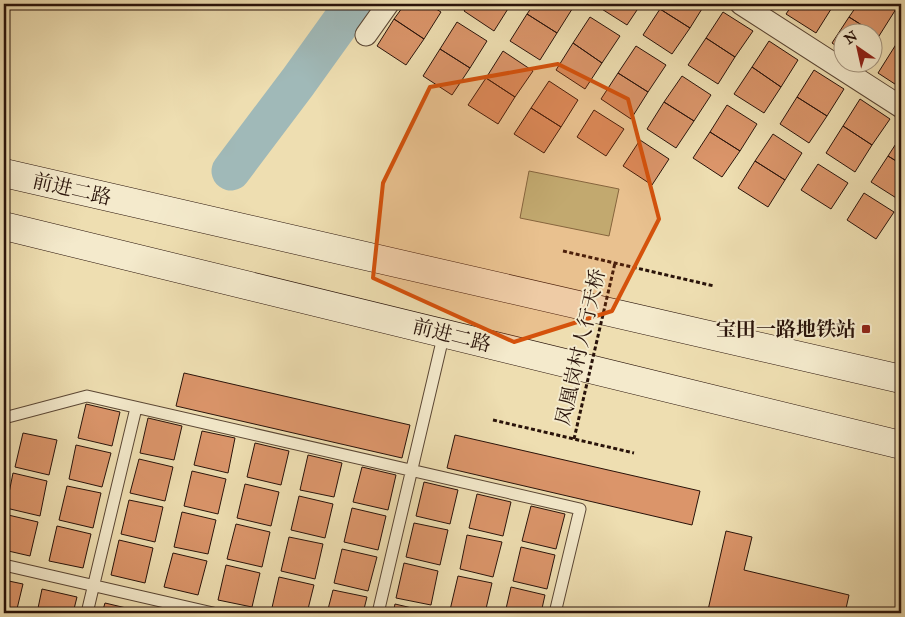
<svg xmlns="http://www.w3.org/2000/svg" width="905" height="617" viewBox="0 0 905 617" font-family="'IM FELL Great Primer','Noto Serif SC',serif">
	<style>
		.green { fill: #bdc089; stroke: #736a4a }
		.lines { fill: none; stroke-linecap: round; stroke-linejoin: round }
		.river { stroke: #a0b9b8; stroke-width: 39 }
		.building { fill: #db956a; stroke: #29130a }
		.service-casing { stroke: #5a4634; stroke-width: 13 }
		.minor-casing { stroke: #5a4634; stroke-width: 23 }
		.secondary-casing { stroke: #29130a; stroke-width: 29 }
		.path { stroke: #29130a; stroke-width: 3; stroke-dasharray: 4 2.5; stroke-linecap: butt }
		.service { stroke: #f4eacc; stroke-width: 11 }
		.minor { stroke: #f4eacc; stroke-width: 21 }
		.secondary { stroke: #f4eacc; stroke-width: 28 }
		.path-bridge { stroke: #29130a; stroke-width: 3; stroke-dasharray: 4 2.5; stroke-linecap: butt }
		.marked { fill: #d5520c; fill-opacity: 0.2; stroke: #d5520c; stroke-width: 4; stroke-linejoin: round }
		.poi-dot { fill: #8f2418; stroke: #f4eacc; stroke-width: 2 }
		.labels { text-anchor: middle; stroke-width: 4; stroke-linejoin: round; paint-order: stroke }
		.street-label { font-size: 20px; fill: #29130a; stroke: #f4eacc }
		.poi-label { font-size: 20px; font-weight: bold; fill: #29130a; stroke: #f4eacc; text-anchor: end }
	</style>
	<rect width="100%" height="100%" fill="#eedeb1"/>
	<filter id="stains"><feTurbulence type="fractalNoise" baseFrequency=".004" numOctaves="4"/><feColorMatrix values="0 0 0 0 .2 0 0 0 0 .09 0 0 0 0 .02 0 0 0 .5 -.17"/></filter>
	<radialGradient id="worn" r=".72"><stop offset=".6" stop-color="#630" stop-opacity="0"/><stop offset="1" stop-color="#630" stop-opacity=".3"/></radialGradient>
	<path class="green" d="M529,171L619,189L609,236L520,218Z"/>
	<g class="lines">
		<path class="river" d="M231,171L298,82L354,4"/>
	</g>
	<path class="building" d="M405,4H428L441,12L424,39L394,19Z
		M469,4H511L494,31L464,11Z
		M534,4H570L574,6L557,33L527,14Z
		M599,4H641L627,25L597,6Z
		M663,4H705L690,28L660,9Z
		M793,4H830L833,6L816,33L786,14Z
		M858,4H888L896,9L879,36L849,17Z
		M660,9L690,28L672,54L643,35Z
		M723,12L753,31L735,57L706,38Z
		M527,14L557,33L540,60L510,41Z
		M590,17L620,36L602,63L573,43Z
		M849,17L879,36L872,46V32H842V50L832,43Z
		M394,19L424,39L406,65L377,46Z
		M457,22L487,41L470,68L440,49Z
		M901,36V50L895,46Z
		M706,38L735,57L718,84L688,65Z
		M769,41L798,60L781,87L752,67Z
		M573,43L602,63L585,89L556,70Z
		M636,46L666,65L648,92L618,73Z
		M895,46L901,50V88L878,73Z
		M440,49L470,68L452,95L423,76Z
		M503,51L533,71L515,97L486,78Z
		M752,67L781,87L764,113L734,94Z
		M814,70L844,89L827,116L797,97Z
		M618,73L648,92L631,119L601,99Z
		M682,76L711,95L694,121L664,102Z
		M486,78L515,97L498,124L468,105Z
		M549,81L578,100L561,127L531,108Z
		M797,97L827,116L809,143L780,124Z
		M860,99L890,119L872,145L843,126Z
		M664,102L694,121L676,148L647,129Z
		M727,105L757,124L740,151L710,132Z
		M531,108L561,127L544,153L514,134Z
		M594,110L624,129L606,156L577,137Z
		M843,126L872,145L855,172L826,153Z
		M710,132L740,151L722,177L693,158Z
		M773,134L802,153L785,180L755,161Z
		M901,136V164L888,156Z
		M640,140L669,159L652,185L623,166Z
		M888,156L901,164V201L871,182Z
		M755,161L785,180L768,207L738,188Z
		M818,164L848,183L831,209L801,190Z
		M864,193L894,212L876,239L847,220Z
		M184,373L410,425L402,458L176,406Z
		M86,404L120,412L112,446L78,438Z
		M148,418L182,426L174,460L140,453Z
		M202,431L235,438L228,473L194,465Z
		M23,433L57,440L49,475L15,467Z
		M455,435L700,491L692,525L447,468Z
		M255,443L289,451L281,485L247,477Z
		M76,445L111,453L102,487L69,479Z
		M308,455L342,463L334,497L300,490Z
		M139,459L173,467L165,501L130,493Z
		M362,467L396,475L388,510L353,502Z
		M192,471L226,479L218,514L184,506Z
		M13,473L47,481L40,516L6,508Z
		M424,482L458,490L450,524L416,516Z
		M245,484L279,492L271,526L237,518Z
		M67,486L101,493L93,528L59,520Z
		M477,494L511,502L503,536L469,528Z
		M299,496L333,504L325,538L291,530Z
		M129,500L163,507L155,542L121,534Z
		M531,506L565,514L556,549L522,541Z
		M352,508L386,516L378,550L344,542Z
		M182,512L216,520L208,554L174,547Z
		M4,514L38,522L30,556L4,550Z
		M414,523L448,530L440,565L406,557Z
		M236,524L270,532L262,567L227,559Z
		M57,526L91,534L83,568L49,561Z
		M726,531L752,537L744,570L849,595L845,613H723L708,610Z
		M467,535L502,542L493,577L460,569Z
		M289,537L323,544L315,579L281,571Z
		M119,540L153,548L145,583L111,575Z
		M521,547L555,555L547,589L513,581Z
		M342,549L377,557L368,591L334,583Z
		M173,553L207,561L198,595L164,587Z
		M404,563L438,571L431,605L396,598Z
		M226,565L260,573L252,607L218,600Z
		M458,576L492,583L485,613H465L450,610Z
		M279,577L314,585L307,613H278L271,612Z
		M4,580L23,584L16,613H4Z
		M511,587L545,595L541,613H505Z
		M42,589L77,597L73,613H37Z
		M333,590L367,597L363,613H327Z
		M105,603L139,611L138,613H102Z
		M395,604L429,612V613H393Z"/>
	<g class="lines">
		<defs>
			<path id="service" d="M4,418L87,396L580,509L555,613
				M4,565L213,613
				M87,613L136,408
				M378,613L444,333"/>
			<path id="minor" d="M741,4L901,107
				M366,35L388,4"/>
			<path id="secondary" d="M4,173L901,379
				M4,226L901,445"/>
		</defs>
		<use href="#service" class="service-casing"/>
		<use href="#minor" class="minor-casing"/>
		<use href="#secondary" class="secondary-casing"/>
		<path class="path" d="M563,251L714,286
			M493,420L634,453"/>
		<use href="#service" class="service"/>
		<use href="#minor" class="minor"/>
		<use href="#secondary" class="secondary"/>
		<path class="path-bridge" d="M574,439L615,263"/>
	</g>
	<path class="marked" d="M558,64L628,99L659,219L612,311L514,342L373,278L383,183L430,87Z"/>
	<rect class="poi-dot" x="861" y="324" width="10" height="10" rx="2.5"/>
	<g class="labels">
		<g class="street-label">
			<text transform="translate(72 189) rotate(13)" y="7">前进二路</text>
			<text transform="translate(452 335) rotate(14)" y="7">前进二路</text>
			<text transform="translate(580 347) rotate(-77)" y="7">凤凰岗村人行天桥</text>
		</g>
		<g class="poi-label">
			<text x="856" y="336">宝田一路地铁站</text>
		</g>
	</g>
	<rect width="905" height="617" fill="none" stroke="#eedeb1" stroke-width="20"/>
	<rect x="5" y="5" width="895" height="607" fill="none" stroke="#29130a" stroke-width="2.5"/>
	<rect x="10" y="10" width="885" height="597" fill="none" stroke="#29130a"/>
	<g transform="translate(858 48) rotate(326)"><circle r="24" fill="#f4eacc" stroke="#a3947e"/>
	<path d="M0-4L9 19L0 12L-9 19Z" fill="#8f2418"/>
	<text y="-8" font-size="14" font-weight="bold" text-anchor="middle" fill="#29130a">N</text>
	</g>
	<rect width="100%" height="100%" filter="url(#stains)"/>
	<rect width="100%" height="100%" fill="url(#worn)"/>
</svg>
